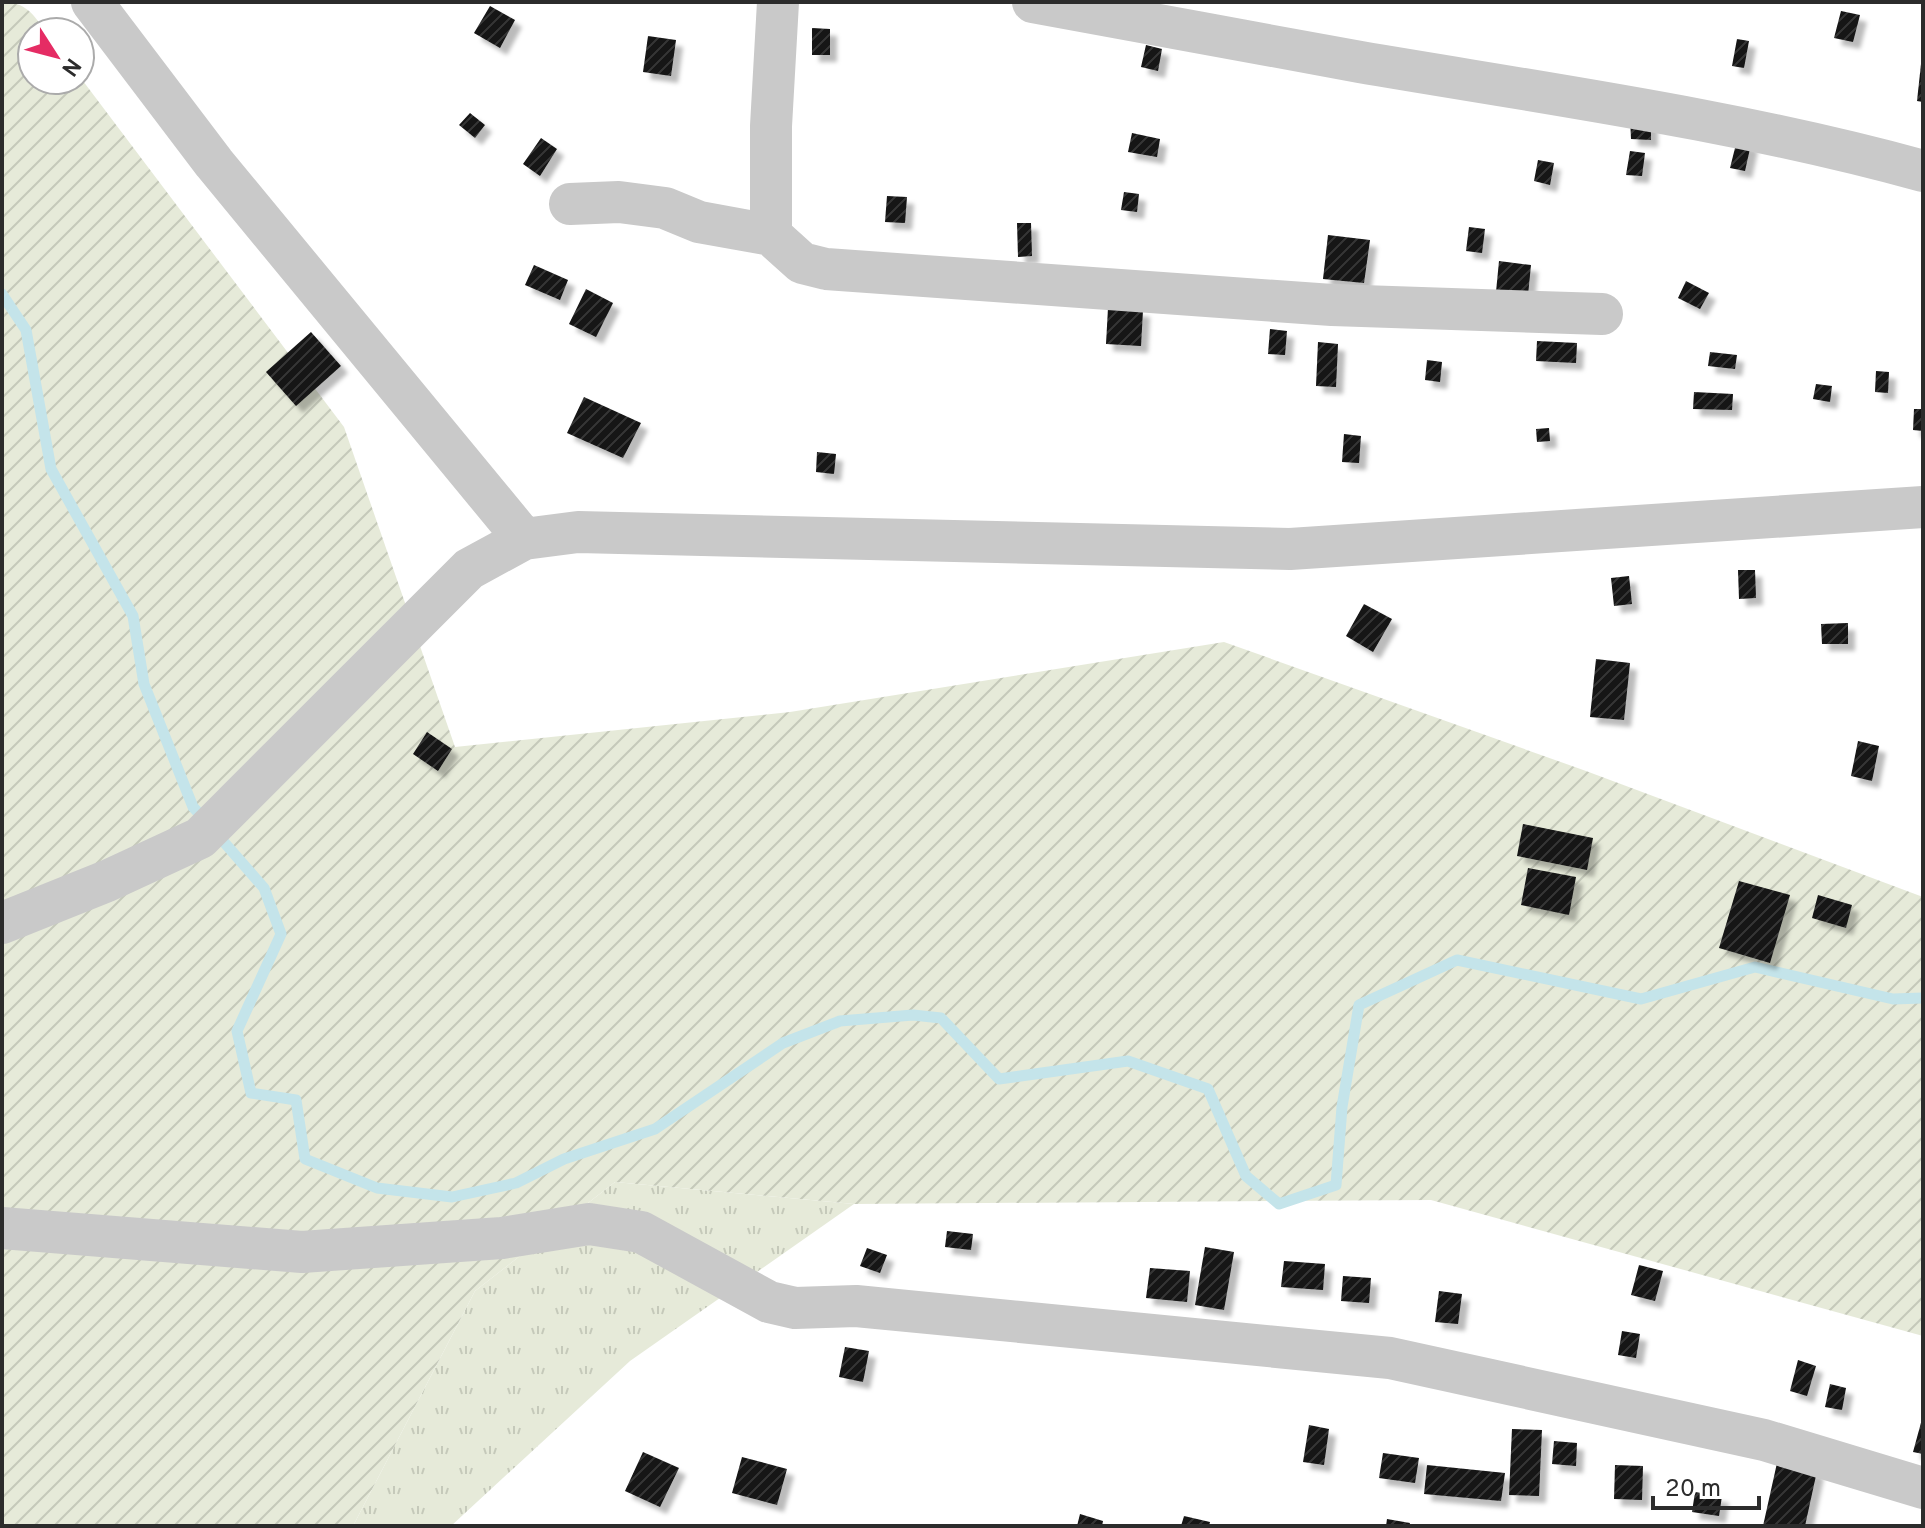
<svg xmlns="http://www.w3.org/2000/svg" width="1925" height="1528" viewBox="0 0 1925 1528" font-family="Overpass,sans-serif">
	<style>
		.grass { fill: url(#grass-tufts) }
		.garden { fill: url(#garden-furrows) }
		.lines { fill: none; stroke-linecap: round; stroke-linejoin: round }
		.stream { stroke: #c4e4ea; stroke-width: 11 }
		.building { fill: url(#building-hatch); filter: url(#shadow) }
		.minor { stroke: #c9c9c9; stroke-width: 42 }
	</style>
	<defs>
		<pattern id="grass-tufts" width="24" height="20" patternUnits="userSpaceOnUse" patternTransform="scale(2)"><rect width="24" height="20" fill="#e6ead9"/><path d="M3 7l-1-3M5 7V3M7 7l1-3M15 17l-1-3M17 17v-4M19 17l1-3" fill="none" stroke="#c5c9ba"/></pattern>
		<pattern id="garden-furrows" width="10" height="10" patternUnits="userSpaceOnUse" patternTransform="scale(2)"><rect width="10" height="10" fill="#e6ead9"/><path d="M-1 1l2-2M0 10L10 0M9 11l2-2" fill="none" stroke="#c5c9ba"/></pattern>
		<pattern id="building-hatch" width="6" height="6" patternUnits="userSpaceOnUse" patternTransform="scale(2)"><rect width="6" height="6" fill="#131313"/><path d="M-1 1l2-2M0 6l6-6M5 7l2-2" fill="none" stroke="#363636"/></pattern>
		<filter id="shadow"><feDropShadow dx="7" dy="7" stdDeviation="2" flood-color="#0004"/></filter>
	</defs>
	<rect width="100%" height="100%" fill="#fff"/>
	<path class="grass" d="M615,1182L854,1204L630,1361L451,1526H353L475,1291Z"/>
	<path class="garden" d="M2,2C26,2 33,14 46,32H32V80H80V77L344,427L455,747L790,712L1224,642L1586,771L1923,897V1336L1431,1200L854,1204L615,1182L475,1291L353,1526H2Z"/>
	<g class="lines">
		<path class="stream" d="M2,294L26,330L51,469L133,616L144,684L193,807L205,820
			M216,833L264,888L281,934L237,1031L251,1093L296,1100L305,1159L377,1188L452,1197L516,1183L564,1159L655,1129L783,1043L840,1021L913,1015L941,1018L999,1079L1128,1061L1208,1089L1246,1176L1279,1204L1336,1185L1342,1107L1359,1005L1457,960L1641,999L1755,967L1893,999L1923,998"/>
	</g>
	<path class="building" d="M490,6L515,20L500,48L474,33Z
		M1841,11L1860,15L1853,42L1834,38Z
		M812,28L830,29V55H812Z
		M648,36L676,40L671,76L643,72Z
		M1737,39L1749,41L1744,68L1732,66Z
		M1146,45L1162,49L1158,71L1141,67Z
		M1921,64H1923V102L1917,101Z
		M470,113L485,125L475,138L459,125Z
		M1630,118H1651V140L1631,139Z
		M1132,133L1160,139L1157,157L1128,152Z
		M541,138L557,149L540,176L523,164Z
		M1737,140L1751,144L1745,171L1730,168Z
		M1630,151L1645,153L1642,176L1626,175Z
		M1538,160L1554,163L1550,185L1534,181Z
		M1124,192L1139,194L1137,212L1121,210Z
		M887,196L907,197L905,223L885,222Z
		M1017,223H1031L1032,256L1018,257Z
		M1469,227L1485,229L1482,253L1466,251Z
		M1328,235L1370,240L1364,283L1323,279Z
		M1499,261L1531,265L1528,295L1496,292Z
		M534,265L568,280L560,300L525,285Z
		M1686,281L1709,293L1700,309L1678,298Z
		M586,289L613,303L596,337L569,324Z
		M1108,308L1143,310L1141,346L1106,344Z
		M1270,329L1287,331L1285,355L1268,354Z
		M311,332L341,366L296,406L266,372Z
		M1537,341L1577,343L1576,363L1536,361Z
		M1318,342L1338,344L1336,387L1316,386Z
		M1710,352L1737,355L1735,369L1708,366Z
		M1427,360L1442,362L1440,382L1425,380Z
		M1876,371L1889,372L1888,393L1875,392Z
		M1816,384L1832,386L1830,402L1813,399Z
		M1694,392L1733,394L1732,410L1693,409Z
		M584,397L641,423L623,458L567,433Z
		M1914,409H1923V431L1913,430Z
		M1549,428L1550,441L1537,442L1536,429Z
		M1344,434L1361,436L1359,463L1342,462Z
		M817,452L836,454L834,474L816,472Z
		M1738,570H1755L1756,598L1739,599Z
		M1629,576L1632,604L1614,606L1611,578Z
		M1364,604L1392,619L1373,652L1346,636Z
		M1848,623V644H1822L1821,624Z
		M1596,659L1630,663L1624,720L1590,717Z
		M427,732L452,749L438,771L413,754Z
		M1858,741L1879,746L1872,781L1851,776Z
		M1523,824L1593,838L1587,870L1517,856Z
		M1528,868L1576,877L1569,915L1521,905Z
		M1739,881L1790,895L1770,963L1719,948Z
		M1818,895L1852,905L1846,928L1812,918Z
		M947,1231L973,1234L971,1250L945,1247Z
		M1205,1247L1234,1252L1224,1310L1195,1305Z
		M867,1248L887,1255L880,1273L860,1266Z
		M1284,1261L1325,1264L1323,1290L1281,1287Z
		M1639,1265L1663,1271L1655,1301L1631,1295Z
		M1150,1268L1190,1271L1187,1302L1146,1298Z
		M1343,1276L1371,1278L1369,1303L1341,1301Z
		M1439,1291L1462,1294L1458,1324L1435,1322Z
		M1622,1331L1640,1334L1636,1358L1618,1355Z
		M845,1347L869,1351L863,1382L839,1377Z
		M1798,1360L1816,1366L1807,1396L1790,1391Z
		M1830,1384L1846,1388L1842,1410L1825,1407Z
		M1922,1419H1923V1454L1913,1452Z
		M1309,1425L1329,1429L1324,1465L1303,1462Z
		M1512,1429L1542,1430L1539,1496L1509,1495Z
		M1554,1441L1577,1443L1576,1466L1552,1464Z
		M643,1452L679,1468L660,1507L625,1491Z
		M1383,1453L1419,1458L1415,1483L1379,1478Z
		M742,1457L787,1469L777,1505L732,1493Z
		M1777,1463L1817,1471L1805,1526H1763Z
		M1427,1465L1505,1473L1501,1501L1424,1494Z
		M1615,1465L1643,1466L1642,1500L1614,1499Z
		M1695,1492L1722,1496L1719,1516L1692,1512Z
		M1080,1514L1103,1521L1102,1526H1077Z
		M1184,1516L1210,1522L1209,1526H1181Z
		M1387,1519L1410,1523L1409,1526H1386Z"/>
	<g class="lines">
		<path class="minor" d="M92,2L214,163L524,539
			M1033,2C1142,21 1251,43 1360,62C1548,94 1738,120 1923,171
			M570,204L619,202L665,208L699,222L771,235L802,263L826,269L1332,305L1602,314
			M771,235V126L778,2
			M2,923L107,881L200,838L469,569L524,539L578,532L1290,549L1923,507
			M2,1228L302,1252L502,1238L589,1224L641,1232L769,1302L795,1308L856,1306L1390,1358L1764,1440L1923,1488"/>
	</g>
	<rect width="1925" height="1528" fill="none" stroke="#2c2c2c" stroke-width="8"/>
	<g transform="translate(56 56) rotate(126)"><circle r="38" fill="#ffffff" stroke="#ababab" stroke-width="2"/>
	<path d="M0-6L14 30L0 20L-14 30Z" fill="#e52c64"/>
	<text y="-12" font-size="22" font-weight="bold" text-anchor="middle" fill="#2c2c2c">N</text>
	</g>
	<path d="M1653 1496v12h106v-12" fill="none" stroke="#2c2c2c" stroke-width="4"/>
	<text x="1665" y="1496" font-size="24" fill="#2c2c2c" stroke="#ffffff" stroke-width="6" paint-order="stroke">20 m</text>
</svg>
